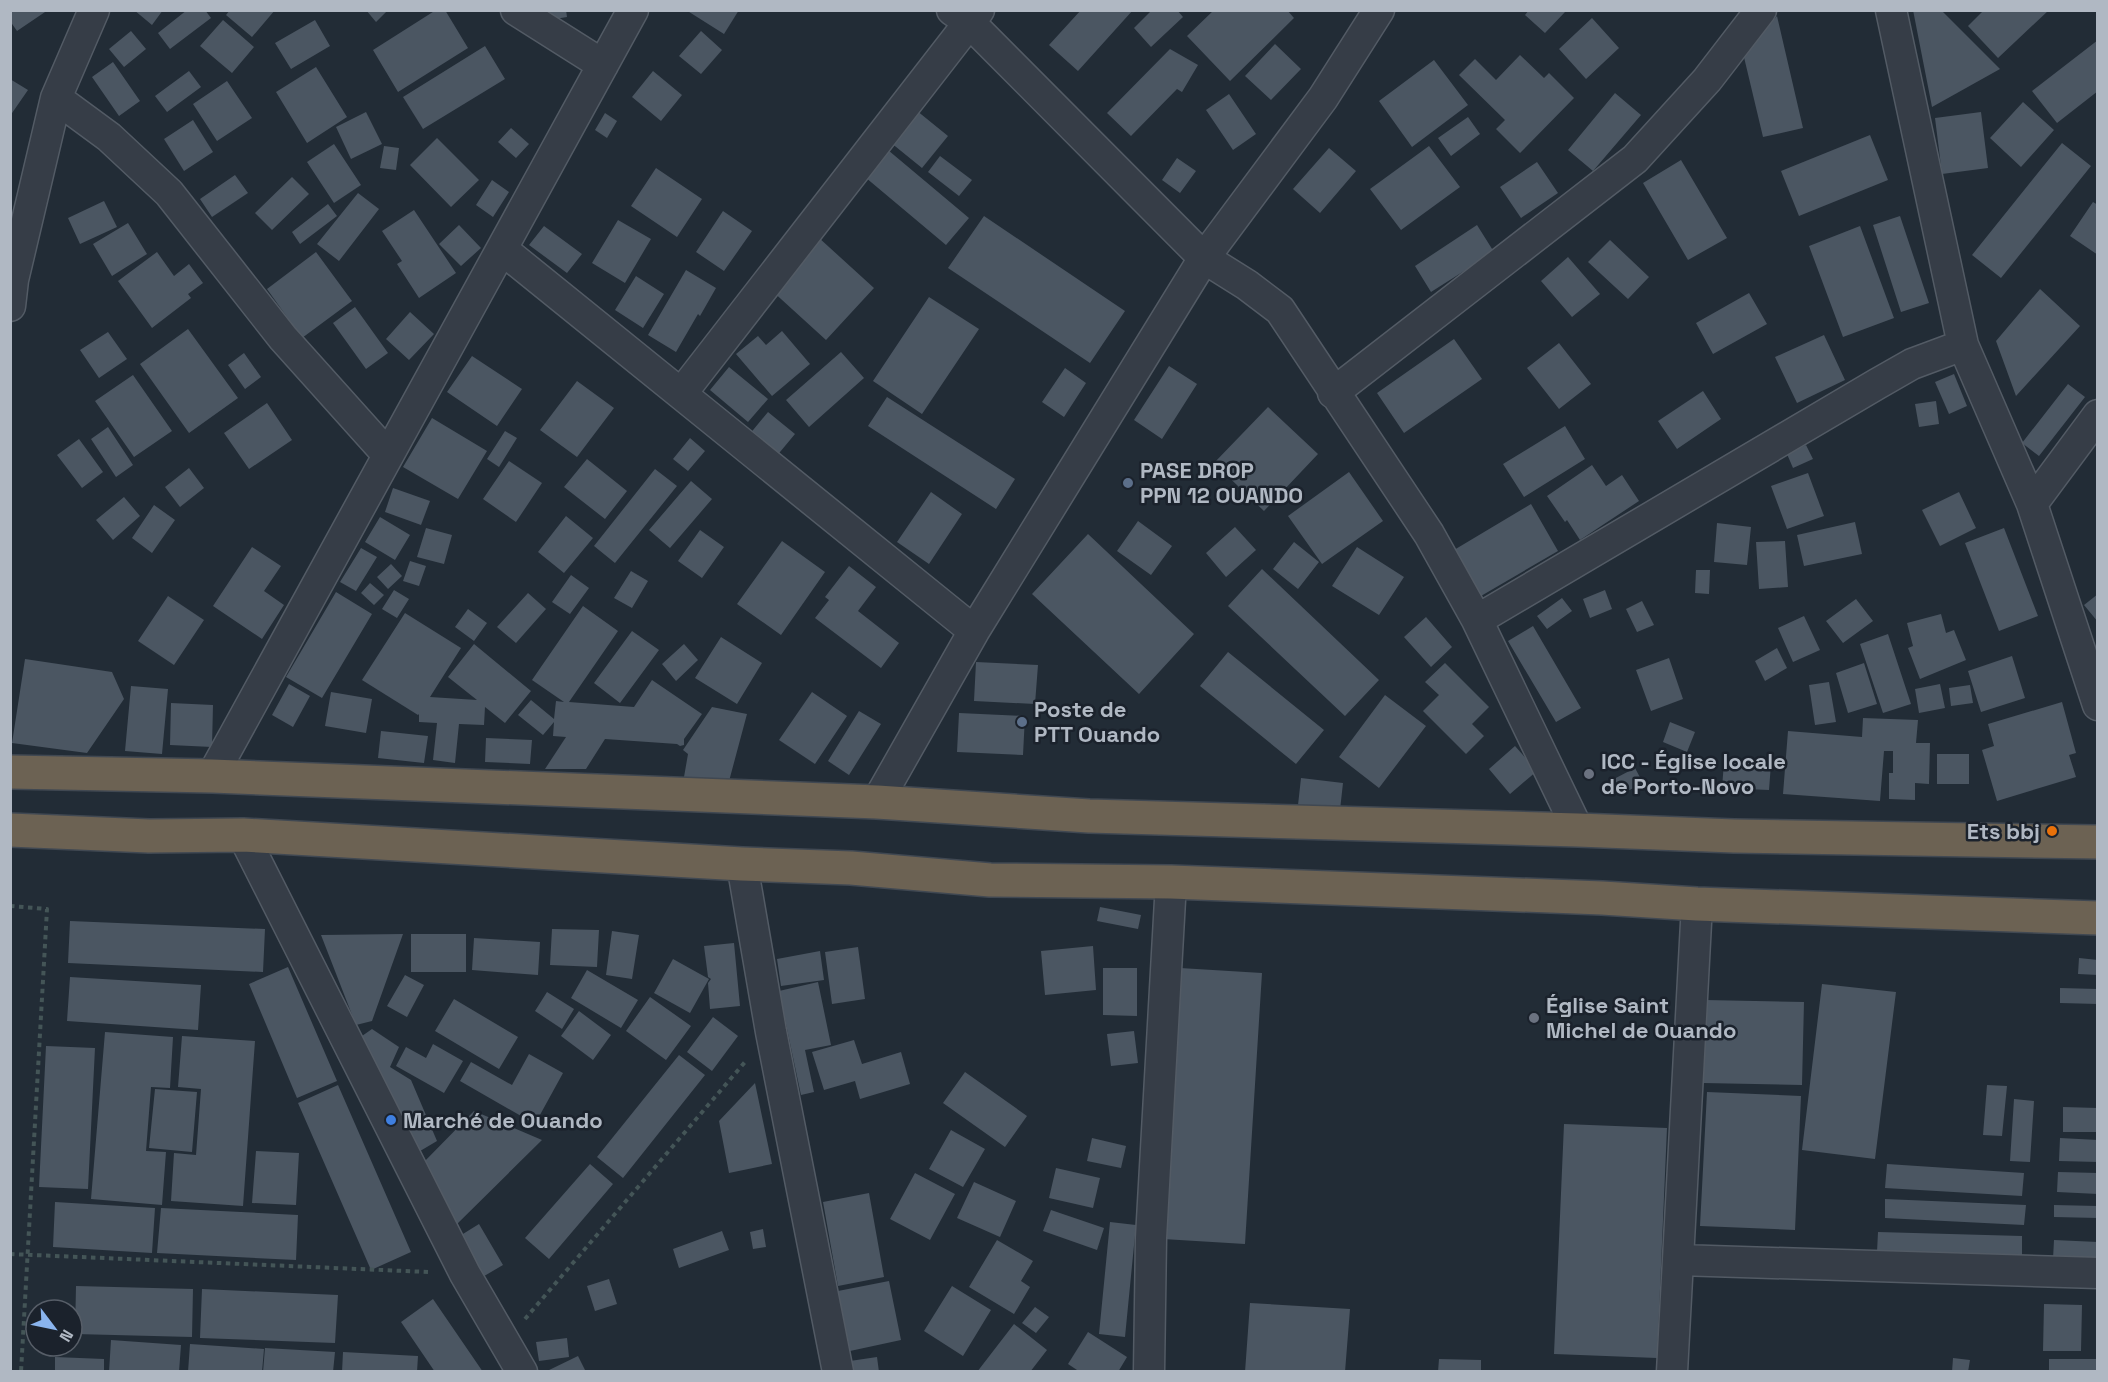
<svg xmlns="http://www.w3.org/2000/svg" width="2108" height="1382" viewBox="0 0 2108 1382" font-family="'Space Grotesk',sans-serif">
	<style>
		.building { fill: #4b5662 }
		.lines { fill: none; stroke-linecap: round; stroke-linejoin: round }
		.street-casing { stroke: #535b65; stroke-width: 33 }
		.highway-casing { stroke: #404852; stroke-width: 36 }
		.path { stroke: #445557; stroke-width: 4; stroke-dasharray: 4.5 4.5; stroke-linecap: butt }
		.street { stroke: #363d47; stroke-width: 30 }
		.highway { stroke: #6c6253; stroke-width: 33 }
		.service-dot { fill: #5c6f8a; stroke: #1b222c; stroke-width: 2 }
		.worship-dot { fill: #6b7280; stroke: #1b222c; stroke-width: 2 }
		.food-dot { fill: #e8710a; stroke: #1b222c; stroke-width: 2 }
		.shop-dot { fill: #3f7fe0; stroke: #1b222c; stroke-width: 2 }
		.labels { text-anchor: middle; stroke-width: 5; stroke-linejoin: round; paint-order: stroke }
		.poi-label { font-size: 22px; font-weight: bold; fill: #b0b8c3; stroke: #1b222c; text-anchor: start }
	</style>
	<rect width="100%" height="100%" fill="#222c36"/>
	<path class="building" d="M10,10H48L17,31L10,21Z
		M134,10H163L152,25Z
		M187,10H205L211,18L170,49L158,33Z
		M230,10H275L252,37L226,15Z
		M366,10H388L376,22Z
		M436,10H445L468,48L398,92L373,50Z
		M542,10H566L567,17L543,21Z
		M686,10H739L724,34Z
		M1081,10H1133L1078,71L1049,45Z
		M1152,10H1177L1183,17L1151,47L1134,28Z
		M1214,10H1287L1294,18L1230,81L1187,36Z
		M1529,10H1563L1565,12L1545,33L1525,15Z
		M1913,10H1941L2000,69L1932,107Z
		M1984,10H2049L1998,58L1968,26Z
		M1777,16L1803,128L1763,137L1743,53Z
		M1592,18L1619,48L1586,79L1559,49Z
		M223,20L254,47L232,73L200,46Z
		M315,20L330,46L291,69L275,43Z
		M131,31L146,49L124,67L109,49Z
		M701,31L722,50L701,74L679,56Z
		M2098,40V91L2057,123L2032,91Z
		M1275,44L1301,69L1271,100L1245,76Z
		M485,46L505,79L423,129L403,97Z
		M1170,49L1198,65L1182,92L1177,89L1131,136L1107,113Z
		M1520,55L1544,78L1549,73L1574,98L1520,153L1496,129L1505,120L1459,75L1475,59L1496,80Z
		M1434,60L1468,105L1412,147L1379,101Z
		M113,62L140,101L119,116L92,77Z
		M316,67L347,117L307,143L276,92Z
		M189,71L201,87L167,112L155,96Z
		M653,71L682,95L661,121L632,97Z
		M10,79L28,90L10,116Z
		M227,81L252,118L217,141L193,104Z
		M1615,93L1641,115L1593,171L1568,150Z
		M1229,94L1256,134L1233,150L1206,110Z
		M2023,102L2054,130L2021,167L1990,138Z
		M911,106L948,136L922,168L885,138Z
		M366,112L382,144L351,159L336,127Z
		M1981,112L1988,168L1942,174L1935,118Z
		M605,113L617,121L607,138L595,130Z
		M1468,117L1480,134L1451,156L1438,138Z
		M193,120L213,152L184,171L164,139Z
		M511,128L529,144L516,158L498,142Z
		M1870,135L1888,180L1799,216L1781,171Z
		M437,138L479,180L451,207L410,165Z
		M2062,143L2091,166L2001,278L1972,255Z
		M334,144L361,185L334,203L307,162Z
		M882,145L969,218L946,245L859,172Z
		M384,146L399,148L396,170L380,168Z
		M1429,146L1460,187L1401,230L1370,189Z
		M1329,148L1356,171L1320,213L1293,189Z
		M940,156L972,180L959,196L928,172Z
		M1177,158L1196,171L1180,193L1162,180Z
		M1681,160L1727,238L1688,260L1643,183Z
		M1537,162L1558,193L1521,218L1500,187Z
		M656,168L702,199L677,237L631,206Z
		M235,175L248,193L212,217L200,199Z
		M292,177L309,194L272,230L255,213Z
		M492,180L509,192L493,217L476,205Z
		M358,193L379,209L339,261L317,244Z
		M104,201L117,227L80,244L68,218Z
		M2093,202L2098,205V255L2070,236Z
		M328,204L337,216L300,244L292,232Z
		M414,210L456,273L419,298L397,264L402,261L382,231Z
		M723,211L752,231L724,271L696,252Z
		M984,216L1125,311L1090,363L948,268Z
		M1900,216L1929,303L1901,312L1873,225Z
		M618,220L651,239L625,283L592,263Z
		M128,223L147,254L112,276L93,244Z
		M459,225L481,248L461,266L439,244Z
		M1477,225L1494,252L1431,292L1415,266Z
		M544,226L582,254L567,273L529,245Z
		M1860,226L1894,318L1843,337L1809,246Z
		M818,237L874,288L826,340L770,289Z
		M1610,240L1649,277L1628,299L1588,262Z
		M157,252L174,276L189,264L203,283L188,294L191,298L152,328L118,281Z
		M316,252L352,301L302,338L267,289Z
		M1568,257L1600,294L1572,317L1541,281Z
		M686,270L716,288L700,316L698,314L676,352L648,335Z
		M636,276L664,294L643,328L615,310Z
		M2040,289L2080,326L2016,396L1996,341Z
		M1749,293L1767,324L1713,354L1696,323Z
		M929,297L979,329L922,414L873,381Z
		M355,307L388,353L366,369L333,323Z
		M410,312L434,334L409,360L386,339Z
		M188,329L238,398L189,433L140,364Z
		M782,331L810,364L772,396L736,354L758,336L766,345Z
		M108,332L127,359L99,378L80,350Z
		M1824,335L1845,380L1797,403L1775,357Z
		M1454,339L1482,379L1404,433L1377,393Z
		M1559,343L1591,384L1559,409L1527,368Z
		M841,352L864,378L809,427L786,400Z
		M244,353L261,377L245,389L228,365Z
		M472,356L522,389L497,426L447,392Z
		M1169,366L1197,384L1162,439L1134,420Z
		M729,367L768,399L748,422L710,390Z
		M1065,368L1086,383L1064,417L1042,402Z
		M1954,374L1967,406L1949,414L1935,382Z
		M133,375L172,431L134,457L95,401Z
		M577,381L614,408L577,457L540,430Z
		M2068,384L2085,397L2039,456L2022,443Z
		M1703,391L1721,419L1677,449L1658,421Z
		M887,397L1015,479L996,509L868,426Z
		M1936,401L1939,424L1919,427L1915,404Z
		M267,403L292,440L249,469L224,433Z
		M1268,407L1318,454L1264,511L1214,463Z
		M768,412L795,434L770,464L744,441Z
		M432,418L487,451L458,499L403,467Z
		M1565,426L1585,459L1524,497L1503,464Z
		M108,427L133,465L116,477L91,439Z
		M505,431L517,438L499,467L487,459Z
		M690,438L705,451L688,471L673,459Z
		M79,439L103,472L82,488L57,455Z
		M1806,445L1813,459L1793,468L1787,454Z
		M587,459L627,491L605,519L564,487Z
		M509,461L542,483L516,522L483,499Z
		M1592,465L1606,486L1622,475L1639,501L1580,540L1567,520L1565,522L1547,496Z
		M189,468L204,488L180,507L165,487Z
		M655,469L677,486L615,563L594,546Z
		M1349,472L1383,521L1322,564L1288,516Z
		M1808,473L1824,516L1787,529L1771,486Z
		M691,481L712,499L670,548L649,530Z
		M393,488L430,501L421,525L385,512Z
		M931,492L962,514L929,564L897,542Z
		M1959,492L1976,528L1940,546L1922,510Z
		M124,497L140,516L113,540L96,520Z
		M1531,504L1558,551L1481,596L1454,550Z
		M154,505L175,520L152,553L132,538Z
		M566,516L593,538L564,573L538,552Z
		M380,517L410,535L395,560L365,542Z
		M1138,521L1172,546L1151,575L1117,551Z
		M1855,522L1862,554L1804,566L1797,535Z
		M1717,523L1751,527L1747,565L1714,562Z
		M1235,527L1256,550L1226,577L1206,553Z
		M426,528L452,535L444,564L417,557Z
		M2004,528L2038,616L1999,631L1965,543Z
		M700,530L724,547L702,578L678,561Z
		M1088,534L1194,634L1139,694L1032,594Z
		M782,541L825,572L781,635L737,604Z
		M1785,541L1788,587L1759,589L1756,542Z
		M1294,542L1319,562L1298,589L1273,569Z
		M252,547L281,566L264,591L284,605L262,639L213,606Z
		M1357,547L1404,577L1379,615L1332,586Z
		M361,548L377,557L356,591L340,582Z
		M410,561L426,566L419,586L403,581Z
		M391,564L402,576L388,589L377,577Z
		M849,566L876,587L858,611L899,643L881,668L815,618L829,600L825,597Z
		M1262,569L1379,680L1345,716L1228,606Z
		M1696,570H1710L1709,594L1695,593Z
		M631,571L648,581L632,608L614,598Z
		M571,575L589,588L570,614L552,602Z
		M370,583L384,595L374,605L361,593Z
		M394,590L409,599L397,618L382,609Z
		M1605,590L1612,609L1590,618L1583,599Z
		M336,592L372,614L322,698L286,677Z
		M528,593L546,609L516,643L497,627Z
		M2098,594V622L2084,605Z
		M168,596L204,620L174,665L138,641Z
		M1562,598L1572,611L1547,629L1537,616Z
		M1856,599L1873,621L1843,643L1826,621Z
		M1642,601L1654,625L1637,632L1626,609Z
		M583,606L618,631L569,702L634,707L652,680L702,714L684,739V745L680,746L677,744L605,739L586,769H545L566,737L553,736L554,722L543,735L518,715L531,700L554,719L556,701L564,702L532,680Z
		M468,609L487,623L474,641L455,627Z
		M405,613L461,648L430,697L477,700L448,677L474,644L531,691L505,723L485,707L484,725L459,724L455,763L433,760L437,723L419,722V714L418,715L362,680Z
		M1941,614L1946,633L1954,630L1966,660L1920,679L1908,648L1913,646L1907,623Z
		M1804,616L1820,650L1793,662L1778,628Z
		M1426,617L1452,647L1431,667L1404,637Z
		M1533,626L1581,708L1556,722L1508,641Z
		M632,631L659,650L620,703L594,683Z
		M1888,634L1911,704L1883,713L1860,644Z
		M721,637L762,663L737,704L695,678Z
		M684,644L698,660L676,681L662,664Z
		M1777,648L1787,668L1765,681L1755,661Z
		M1228,652L1324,730L1296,764L1200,686Z
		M2012,656L2025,698L1981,712L1968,671Z
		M1669,658L1683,699L1651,711L1636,670Z
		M25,659L112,672L124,699L87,753L12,743Z
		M976,662L1038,665L1035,704L974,701Z
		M1445,663L1489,707L1472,724L1484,736L1466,754L1423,711L1439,695L1425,682Z
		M1864,663L1877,704L1848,713L1836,673Z
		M1829,682L1836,722L1815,725L1809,685Z
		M289,684L310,696L293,727L272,715Z
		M1940,684L1945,708L1919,713L1915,689Z
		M1970,685L1973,703L1951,706L1949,688Z
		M131,686L168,689L162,754L125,751Z
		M331,692L372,699L366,733L325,726Z
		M812,692L847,716L815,764L779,740Z
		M1385,695L1426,726L1379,788L1339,757Z
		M2062,702L2076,753L2069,755L2076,777L1997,801L1982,750L1994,746L1988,724Z
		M171,703L213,705L212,747L170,745Z
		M712,707L747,714L728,785L684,777L688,754L683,750Z
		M859,711L881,724L849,775L828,761Z
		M959,713L1025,716L1023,755L957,752Z
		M1863,718L1918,720L1916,743H1930L1929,784L1915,783V800L1889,799V773H1893V751H1884L1880,801L1783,794L1788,731L1862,737Z
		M1670,722L1695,732L1687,752L1663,742Z
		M381,731L428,736L424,763L378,758Z
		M486,738L532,740L530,764L485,762Z
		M1515,746L1537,771L1510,794L1489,769Z
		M1937,754H1969V784H1937Z
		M1724,762L1771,764L1769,790L1722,788Z
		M1635,768L1643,783L1620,795L1612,780Z
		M1301,778L1343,783L1340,810L1298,805Z
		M1100,907L1141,915L1138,929L1097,921Z
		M70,921L265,929L263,972L68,963Z
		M552,929L599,930L597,967L550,965Z
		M612,931L639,935L632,979L606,975Z
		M403,934L372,1021L356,1025L321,935Z
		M411,934H466V972H411Z
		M474,938L540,942L538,975L472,970Z
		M734,943L740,1006L710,1009L708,983L711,979L708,977L704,946Z
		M1093,946L1096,990L1045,995L1041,951Z
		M858,947L865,999L832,1004L825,952Z
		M820,951L824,980L781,986L777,959Z
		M2079,958L2098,960V975L2078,974Z
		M673,959L709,979L690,1013L654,993Z
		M288,967L337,1081L297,1098L249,984Z
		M1103,968H1137V1016L1103,1015Z
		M1180,968L1262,973L1245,1244L1163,1239Z
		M587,970L638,1000L621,1028L571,998Z
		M405,975L424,985L407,1017L387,1006Z
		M70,977L201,985L198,1030L67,1021Z
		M818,982L831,1045L805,1050L814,1092L801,1095L779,991Z
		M1822,984L1896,992L1875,1159L1802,1150Z
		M2060,988L2098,989V1004L2060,1003Z
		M547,992L574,1009L562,1029L535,1011Z
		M650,997L691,1026L666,1060L626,1031Z
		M454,999L518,1037L499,1069L435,1031Z
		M1705,1000L1804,1002L1802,1085L1703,1083Z
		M579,1011L611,1035L593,1060L561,1036Z
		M713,1017L738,1036L712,1071L687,1052Z
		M372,1029L399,1047L390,1067L411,1080L437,1141L410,1157L352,1043Z
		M1134,1031L1138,1063L1111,1066L1107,1034Z
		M105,1032L173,1037L170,1088L151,1087L146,1151L166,1152L162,1205L91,1199Z
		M182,1036L255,1041L243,1206L171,1201L174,1153L196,1155L201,1089L178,1087Z
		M854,1040L862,1064L901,1052L910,1084L860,1099L855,1081L824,1090L812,1052Z
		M433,1044L463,1061L444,1093L396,1066L406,1047L426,1058Z
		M46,1046L95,1048L88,1189L39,1187Z
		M529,1054L563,1073L535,1124L460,1081L471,1062L512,1085Z
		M679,1055L705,1075L623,1178L597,1157Z
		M965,1072L1027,1116L1005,1147L943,1103Z
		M755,1083L772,1164L729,1173L719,1121Z
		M338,1085L411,1252L371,1270L298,1103Z
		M1987,1085L2007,1086L2002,1136L1983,1135Z
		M155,1089L197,1092L192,1152L149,1148Z
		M1707,1092L1801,1096L1795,1230L1700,1226Z
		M2014,1099L2034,1101L2030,1162L2010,1161Z
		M2063,1107L2098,1108V1132H2063Z
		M474,1111L542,1140L455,1226L421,1165Z
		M1564,1124L1667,1128L1657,1358L1554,1354Z
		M951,1130L985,1149L963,1187L929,1169Z
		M1092,1138L1126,1146L1121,1168L1087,1161Z
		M2060,1138L2098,1140V1162L2059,1161Z
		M256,1151L299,1153L296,1205L252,1203Z
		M590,1164L613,1184L549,1259L525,1238Z
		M1887,1164L2024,1173L2022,1196L1885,1188Z
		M1056,1168L1100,1178L1093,1208L1049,1198Z
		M2058,1172L2098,1173V1194L2057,1192Z
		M915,1173L955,1194L930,1240L890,1219Z
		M974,1182L1016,1201L1000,1237L957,1218Z
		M869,1193L884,1277L838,1286L823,1202Z
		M1885,1199L2026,1205L2024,1225L1885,1218Z
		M55,1202L155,1208L152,1253L53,1247Z
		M2054,1205L2098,1206V1218L2054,1217Z
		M161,1208L298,1215L296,1260L157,1253Z
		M1051,1210L1104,1228L1097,1250L1043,1231Z
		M1110,1222L1136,1225L1125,1337L1099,1334Z
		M479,1224L503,1265L474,1282L450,1242Z
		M763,1229L766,1247L753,1249L750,1232Z
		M722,1231L729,1250L679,1268L673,1249Z
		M1878,1232L2022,1236V1256L1877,1252Z
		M997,1240L1033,1261L1021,1281L1030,1287L1014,1314L969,1287Z
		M2054,1240L2098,1242V1261L2053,1259Z
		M609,1279L617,1304L595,1311L587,1286Z
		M889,1281L901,1340L850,1351L838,1291Z
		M76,1286L193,1289L192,1337L75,1334Z
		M952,1286L991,1310L963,1356L924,1331Z
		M202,1289L338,1295L335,1343L200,1338Z
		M433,1299L483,1372H435L401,1322Z
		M1250,1303L1350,1309L1345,1372H1245Z
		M2044,1304L2082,1305L2081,1351H2043Z
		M1035,1307L1049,1317L1036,1333L1022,1323Z
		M1014,1324L1047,1350L1030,1372H977Z
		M1088,1332L1127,1357L1118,1372H1080L1068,1364Z
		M567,1338L569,1357L539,1361L536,1342Z
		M111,1340L181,1345L179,1372H109Z
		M190,1344L264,1349L262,1372H188Z
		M265,1348L335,1352L333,1372H263Z
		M343,1352L418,1356L417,1372H342Z
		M578,1356L586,1372H545Z
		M55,1357L104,1359V1372H55Z
		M877,1357L879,1372H851L850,1361Z
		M1953,1358L1970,1360L1968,1372H1952Z
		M1439,1359L1481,1360V1372H1438Z
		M2049,1359H2098V1372H2049Z"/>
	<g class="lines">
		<defs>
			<path id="street" d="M516,10L603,65
				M952,10L969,22L1204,258L1247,285L1280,310L1429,534L1477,620L1578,830
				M1891,10L1963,345L2032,504L2098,705
				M56,98L109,137L169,193L283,338L388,455
				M503,250L974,631
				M10,306L13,280L56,98L94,10
				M1333,393L1635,159L1707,80L1761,10
				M681,394L979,10
				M2032,504L2098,415
				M1477,620L1877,384L1912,364L1963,345
				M212,776L633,10
				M877,802L974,631L1204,258L1323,98L1379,10
				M243,835L465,1274L522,1372
				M742,864L771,1032L838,1372
				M1679,1260L2098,1273
				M1149,1372L1151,1238L1171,882
				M1672,1372L1697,904"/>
			<path id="highway" d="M10,772L212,776L877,802L1089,816L1578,830L1734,836L2098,842
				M10,830L149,836L243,835L742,864L851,868L990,880L1171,882L1602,898L1697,904L2098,918"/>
		</defs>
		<use href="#street" class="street-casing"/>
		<use href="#highway" class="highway-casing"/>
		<path class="path" d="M10,906L47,909L21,1372
			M10,1254L428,1272
			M525,1319L745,1062"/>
		<use href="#street" class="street"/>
		<use href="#highway" class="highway"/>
	</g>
	<g class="service-dot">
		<circle cx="1128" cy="483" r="6"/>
		<circle cx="1022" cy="722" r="6"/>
	</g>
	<g class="worship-dot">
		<circle cx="1589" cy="774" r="6"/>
		<circle cx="1534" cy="1018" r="6"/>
	</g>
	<circle class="food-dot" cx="2052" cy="831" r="6"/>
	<circle class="shop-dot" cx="391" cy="1120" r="6"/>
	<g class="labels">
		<g class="poi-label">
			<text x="1140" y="478">PASE DROP<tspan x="1140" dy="25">PPN 12 OUANDO</tspan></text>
			<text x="1034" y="717">Poste de<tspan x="1034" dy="25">PTT Ouando</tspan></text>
			<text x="1601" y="769">ICC - Église locale<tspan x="1601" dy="25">de Porto-Novo</tspan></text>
			<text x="2040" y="839" text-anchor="end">Ets bbj</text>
			<text x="1546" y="1013">Église Saint<tspan x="1546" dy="25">Michel de Ouando</tspan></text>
			<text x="403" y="1128">Marché de Ouando</text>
		</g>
	</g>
	<rect width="2108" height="1382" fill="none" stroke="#b0b8c3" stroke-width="24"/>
	<g transform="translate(54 1328) rotate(122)"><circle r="28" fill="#1b222c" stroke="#575e68" stroke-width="1.5"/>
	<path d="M0-4.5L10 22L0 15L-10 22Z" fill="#8ab4ee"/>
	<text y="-9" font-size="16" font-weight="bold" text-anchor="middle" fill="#b0b8c3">N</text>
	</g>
</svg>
